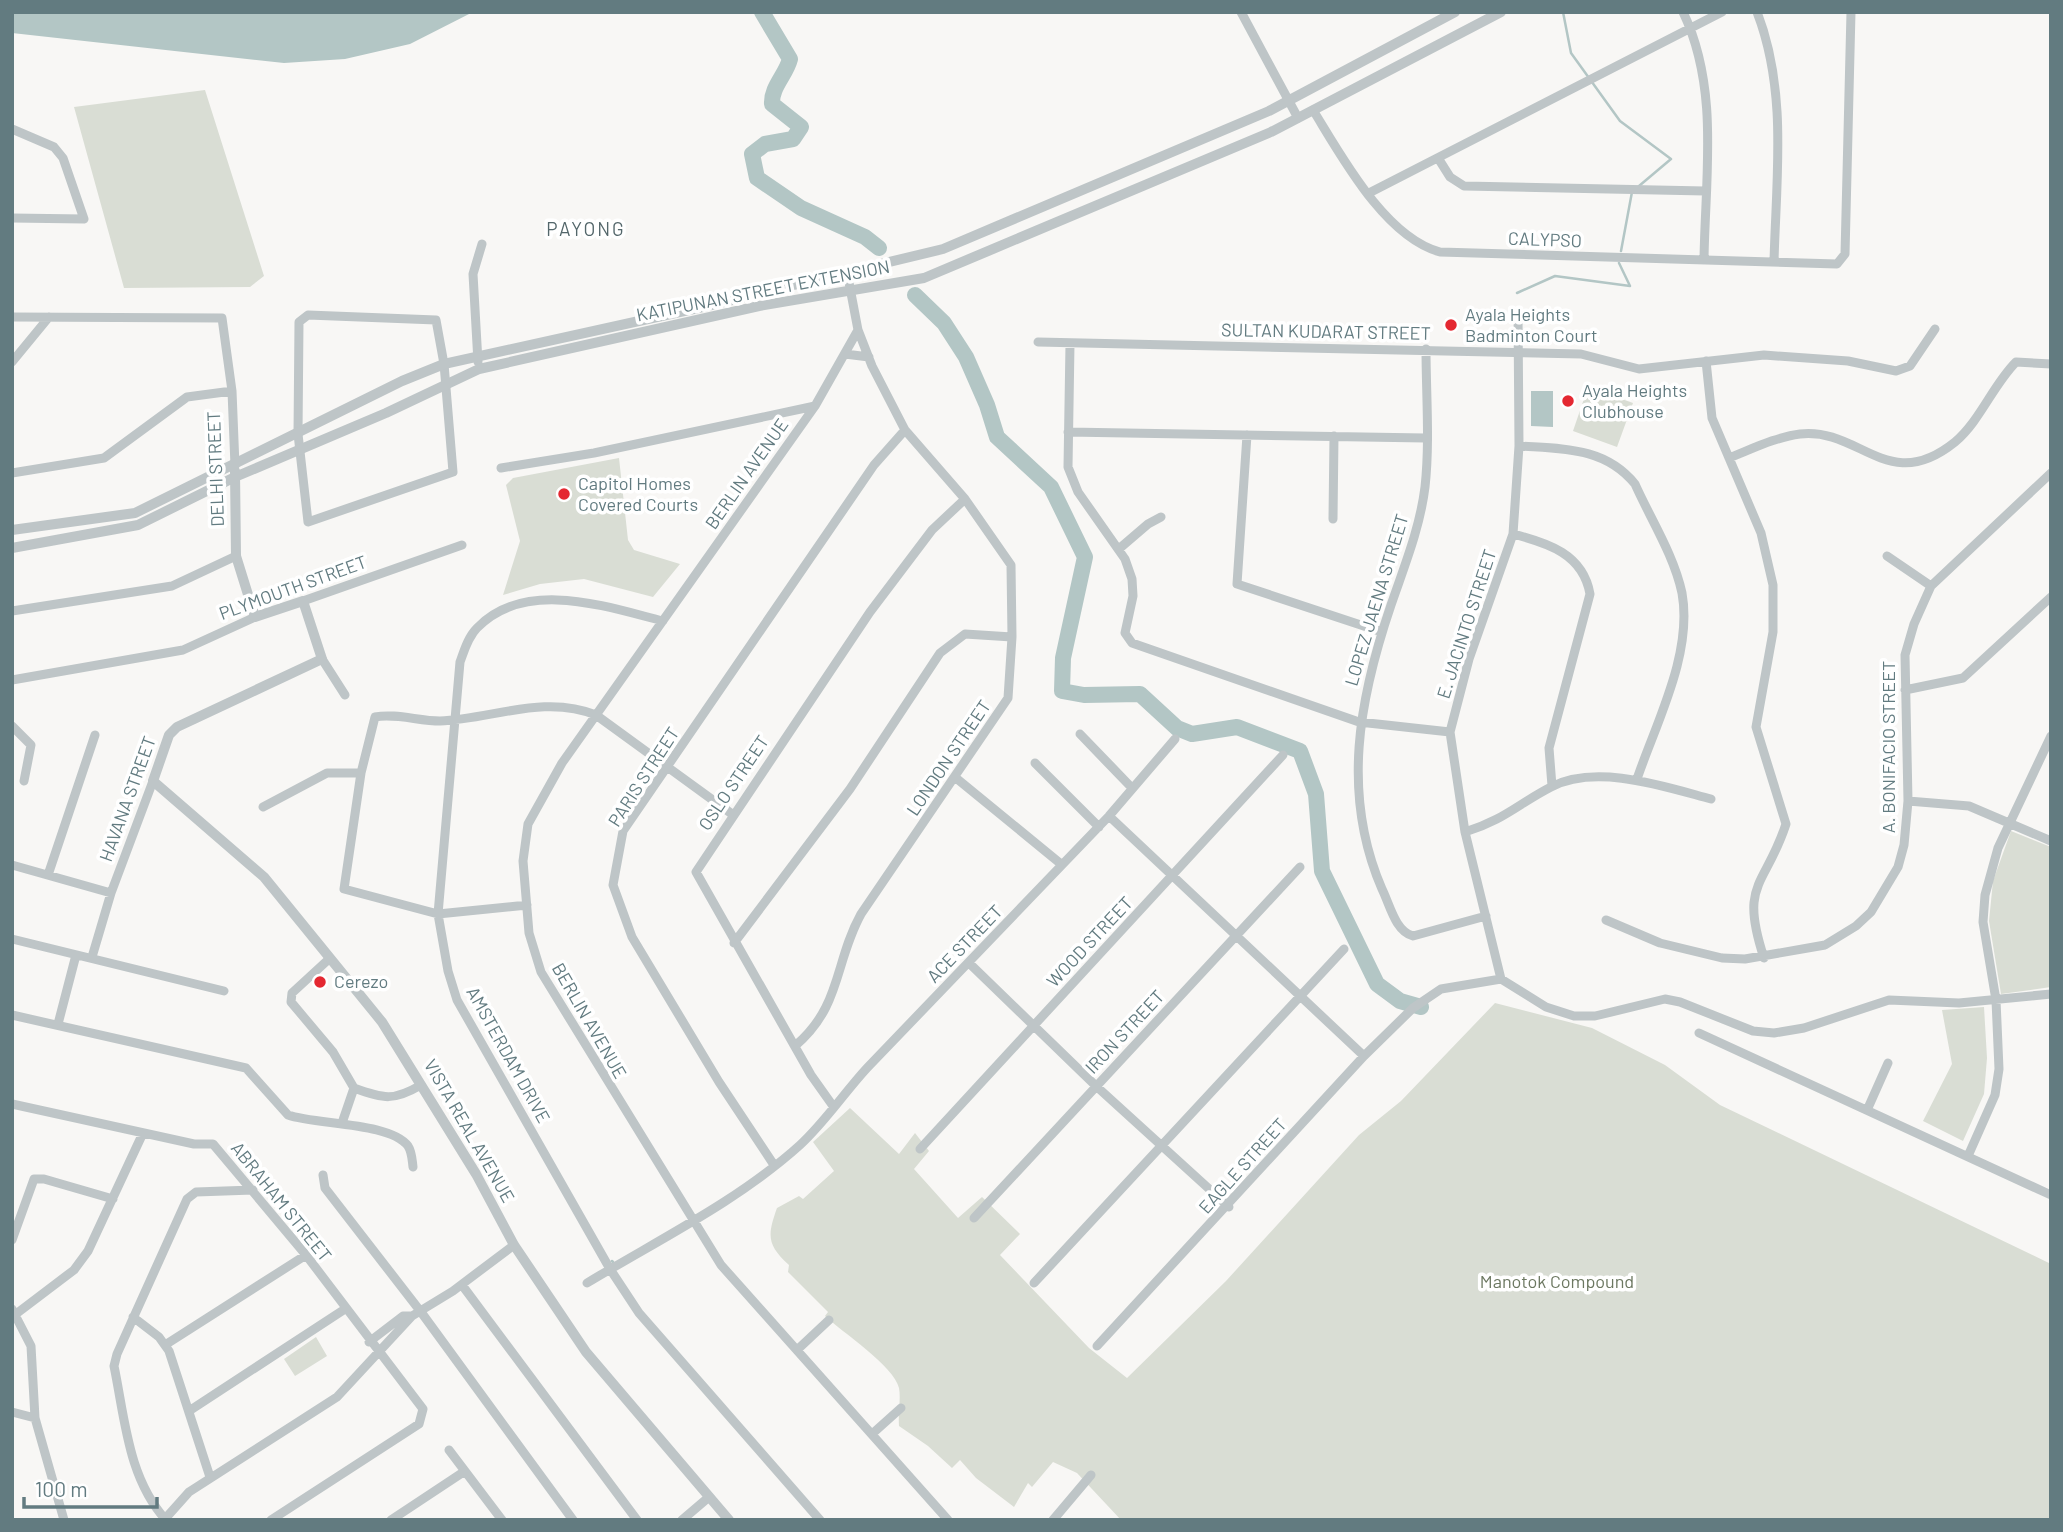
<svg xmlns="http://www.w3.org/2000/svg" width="2063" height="1532" viewBox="0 0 2063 1532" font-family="Barlow,sans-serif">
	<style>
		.green { fill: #d9ddd4 }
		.water { fill: #b3c6c5 }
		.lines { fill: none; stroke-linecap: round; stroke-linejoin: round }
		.stream { stroke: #b3c6c5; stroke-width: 2.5 }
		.river { stroke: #b3c6c5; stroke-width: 16 }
		.minor { stroke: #bec5c7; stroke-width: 9 }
		.tertiary { stroke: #bec5c7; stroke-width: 10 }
		.poi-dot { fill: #e42831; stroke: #fff; stroke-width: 2.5 }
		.labels { text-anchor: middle; stroke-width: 7; stroke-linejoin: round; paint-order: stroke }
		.street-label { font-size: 18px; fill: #627b80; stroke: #fff }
		.poi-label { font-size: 18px; fill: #627b80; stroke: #fff; text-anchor: start }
		.park-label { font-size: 18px; fill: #6c7861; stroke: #fff }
		.neighbourhood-label { font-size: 19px; letter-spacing: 2px; fill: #54676b; stroke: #fff }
	</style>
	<rect width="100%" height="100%" fill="#f8f7f5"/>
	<path class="green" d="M205,90L264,276L250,287L124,288L74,107Z
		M1588,387L1633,403L1617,447L1573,431Z
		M619,458L628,540L634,550L680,564L653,597L584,579L540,584L503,595L520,541L506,485L513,478Z
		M2011,831L2051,847V987L2001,994L1989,921L1993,881Z
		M1495,1003L1592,1028L1665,1065L1720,1105L2051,1264V1520H1121L1077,1473L1053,1462L1032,1487L1028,1483L1014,1507L976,1478L960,1460L952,1468L928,1446L899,1426C898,1414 901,1398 899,1388C894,1366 842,1332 825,1316L828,1312L788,1272L789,1265C767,1245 767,1236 777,1208L799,1196L803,1199L834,1171L813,1142L850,1108L899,1154L915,1133L929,1151L914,1169L958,1218L982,1197L1020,1234L1000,1255L1089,1348L1127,1378L1226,1281L1359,1135L1401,1101Z
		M1984,1007L1987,1058L1984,1094L1963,1141L1923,1121L1952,1064L1942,1010Z
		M316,1337L327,1356L295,1376L284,1359Z"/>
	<path class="water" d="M12,12H473L410,44L345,59L284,63L12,33Z
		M1531,391H1553V427L1531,426Z"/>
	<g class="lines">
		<path class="stream" d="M1563,12L1571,53L1620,121L1671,159L1639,186
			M1621,251L1632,192
			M1517,293L1555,276L1630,286L1619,263
			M612,1261L613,1262"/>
		<path class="river" d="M762,12L790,59C786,75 771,87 772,104L801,127L793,139L765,144L752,154L757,178L801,208L865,237L879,248
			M915,295L944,323L966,357L987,405L997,437L1051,487L1085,557L1063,658L1062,691L1084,695L1140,694L1177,728L1192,734L1237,727L1300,751L1316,794L1322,871L1377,984L1400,1001L1421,1007"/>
		<path class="minor" d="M1241,12L1298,118
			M1683,12C1720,89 1705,178 1704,260
			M1757,12C1788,92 1776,179 1774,262
			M1313,110C1342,157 1385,237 1440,252L1837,264L1845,254L1851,12
			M12,129L54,147L63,158L84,219L12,218
			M1438,158L1450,177L1464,186L1705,191
			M1369,193L1722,12
			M847,272L858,330L815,406L562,763L528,824L523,861L529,933L541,972L721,1265L948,1520
			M308,315L436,320L444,364L453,472L308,522L298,434L299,322Z
			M12,317L222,318L232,391L235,466
			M1038,342L1581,354L1639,369L1764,355L1848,361L1896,371L1910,366L1935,329
			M1070,344L1068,467L1078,492L1125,559L1132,579L1133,596L1125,633L1132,643L1359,722L1450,732
			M1426,349C1426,394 1430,442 1425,487C1420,528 1404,567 1391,605C1359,699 1341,794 1382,889C1390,905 1395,931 1413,936L1486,916
			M845,354L869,357
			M1706,361L1712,418L1761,533L1773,585V632L1756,727L1786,824C1765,888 1739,882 1764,958
			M12,362L49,317
			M478,362L473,274L482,244
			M1068,432L1425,438
			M1247,435L1237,584L1382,632
			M1519,446C1563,449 1605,447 1635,484C1650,518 1674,555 1682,593C1693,654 1656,723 1637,779
			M1729,458C1752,449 1776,437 1800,434C1860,427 1888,496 1955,442C1980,421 1993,385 2016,362L2051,364
			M501,468L594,453L815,406
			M12,473L104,458L187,397L232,391
			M1333,519L1334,436
			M1513,534C1548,543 1583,554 1590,594L1549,748L1552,786
			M1120,548L1148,524L1161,517
			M1887,556L1931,586
			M303,601L462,545
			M12,611L172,586L236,556
			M663,621C607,607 525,578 477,628C468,637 464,651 460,662L438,914L448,971L457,1000L610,1269L639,1313L820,1520
			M322,659L345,695
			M12,680L183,650L255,617
			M1905,690L1963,678L2051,597
			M12,726L31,745L24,781
			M1080,734L1132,788
			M1035,763L1099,827
			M956,778L1061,864
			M1908,801L1969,806L2051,841
			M263,807L327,773H361
			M1109,816L1364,1056
			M1465,832C1504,820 1518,804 1551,787C1596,763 1666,787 1711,799
			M12,865L111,893
			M48,875L95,735
			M527,905L438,914L344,889L361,773L375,717C395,713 419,721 440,721C492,719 545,694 596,715L732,814
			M1606,920L1660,943L1722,958L1745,959L1825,945L1856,926L1871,912L1898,867L1904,845L1908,801L1905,655L1914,624L1931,586L2051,473
			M12,939L224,991
			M734,943L850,789L940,653L965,634L1012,637
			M92,957L111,893L153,781
			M329,959L292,993L291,1002L333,1052L354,1088C384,1099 394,1101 421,1085
			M969,963L1096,1086L1229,1207
			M1501,979L1465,832L1450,732L1469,659L1513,534L1519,446L1518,314
			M12,1015L246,1068L288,1115C316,1125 390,1122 408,1146C412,1152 412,1159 413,1167
			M58,1024L76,955
			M1699,1033L2051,1195
			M795,1046C842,1006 834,963 861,914L1008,698L1012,637L1011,565L965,499L905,430L872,366L858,330
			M12,1104L194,1144H213L306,1255L423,1409L419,1424L271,1520
			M833,1106L811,1075L696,872L870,612L932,530L965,499
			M1868,1108L1888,1063
			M342,1123L354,1088
			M920,1149L1283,755
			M1968,1156L1995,1095L1999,1069L1996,1000L1983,922L1985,895L1998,848L2051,736
			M774,1165L719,1082L632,937L613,885L623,831L874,465L905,430
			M323,1175L325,1188L421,1312L573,1520
			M974,1218L1300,867
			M12,1240L34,1179H44L113,1199
			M587,1283C658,1240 738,1201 800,1145C825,1122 844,1093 867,1068L1109,816L1175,739
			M1034,1283L1344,949
			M462,1285L637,1520
			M12,1309L31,1346L35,1418L64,1520
			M12,1317L74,1270L88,1251L143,1133
			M133,1317L159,1337L169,1351L210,1477
			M369,1342L403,1316H412L453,1291L514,1245
			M165,1345L306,1255
			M1097,1346L1364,1056L1413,1008L1441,989L1501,979L1546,1007L1574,1016H1595L1665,999L1680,1002L1753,1031L1774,1033L1804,1028L1889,1000L1959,1003L2051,994
			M797,1350L829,1320
			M189,1411L345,1309
			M12,1412L35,1418
			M872,1434L901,1408
			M449,1450L502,1520
			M164,1520L189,1492L337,1397L412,1316
			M166,1520C128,1478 125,1419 114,1366L117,1354L187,1199L196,1192L253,1190
			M391,1520L465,1471
			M682,1520L709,1497
			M1053,1520L1091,1475"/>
		<path class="tertiary" d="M235,471L236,556L255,617L303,601L322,659L177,727L169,735L153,781L264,877L382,1022L476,1174L514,1245L586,1352L729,1520
			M12,530L135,513L402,381L444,364L707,306L943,249L1269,111L1455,12
			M12,548L138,525L235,477L386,413L479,369L759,306L924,278L1271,132L1501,12"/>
	</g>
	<g class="poi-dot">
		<circle cx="1451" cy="325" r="7"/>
		<circle cx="1568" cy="401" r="7"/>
		<circle cx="564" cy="494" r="7"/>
		<circle cx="320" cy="982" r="7"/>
	</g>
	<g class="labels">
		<g class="street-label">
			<text transform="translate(1545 240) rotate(2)" y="6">CALYPSO</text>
			<text transform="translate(763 291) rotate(-11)" y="6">KATIPUNAN STREET EXTENSION</text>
			<text transform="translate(1326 332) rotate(1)" y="6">SULTAN KUDARAT STREET</text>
			<text transform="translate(216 469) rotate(-92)" y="6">DELHI STREET</text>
			<text transform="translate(747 474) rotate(-55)" y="6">BERLIN AVENUE</text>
			<text transform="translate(293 588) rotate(-20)" y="6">PLYMOUTH STREET</text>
			<text transform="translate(1377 600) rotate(-73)" y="6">LOPEZ JAENA STREET</text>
			<text transform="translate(1467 624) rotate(-72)" y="6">E. JACINTO STREET</text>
			<text transform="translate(1889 747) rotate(-90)" y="6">A. BONIFACIO STREET</text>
			<text transform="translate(949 758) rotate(-56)" y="6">LONDON STREET</text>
			<text transform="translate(644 777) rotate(-57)" y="6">PARIS STREET</text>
			<text transform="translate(734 783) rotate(-56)" y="6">OSLO STREET</text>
			<text transform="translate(128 799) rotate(-70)" y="6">HAVANA STREET</text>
			<text transform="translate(1090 942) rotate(-47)" y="6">WOOD STREET</text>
			<text transform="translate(965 944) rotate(-46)" y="6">ACE STREET</text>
			<text transform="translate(589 1021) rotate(60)" y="6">BERLIN AVENUE</text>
			<text transform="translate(1125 1032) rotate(-47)" y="6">IRON STREET</text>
			<text transform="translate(508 1055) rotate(61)" y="6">AMSTERDAM DRIVE</text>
			<text transform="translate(469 1131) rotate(60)" y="6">VISTA REAL AVENUE</text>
			<text transform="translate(1243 1166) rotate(-48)" y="6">EAGLE STREET</text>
			<text transform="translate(281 1202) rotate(51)" y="6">ABRAHAM STREET</text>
		</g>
		<g class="poi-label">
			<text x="1465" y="321">Ayala Heights<tspan x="1465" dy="21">Badminton Court</tspan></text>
			<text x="1582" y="397">Ayala Heights<tspan x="1582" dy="21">Clubhouse</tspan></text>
			<text x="578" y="490">Capitol Homes<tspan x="578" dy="21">Covered Courts</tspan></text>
			<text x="334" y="988">Cerezo</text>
		</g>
		<g class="park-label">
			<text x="1557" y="1288">Manotok Compound</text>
		</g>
		<g class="neighbourhood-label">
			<text x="586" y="236">PAYONG</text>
		</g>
	</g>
	<rect width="2063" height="1532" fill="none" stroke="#627b80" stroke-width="28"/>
	<path d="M24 1497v10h133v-10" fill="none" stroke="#627b80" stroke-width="3.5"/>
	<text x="35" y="1497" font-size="21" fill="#627b80" stroke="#ffffff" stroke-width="5" paint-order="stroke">100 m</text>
</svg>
